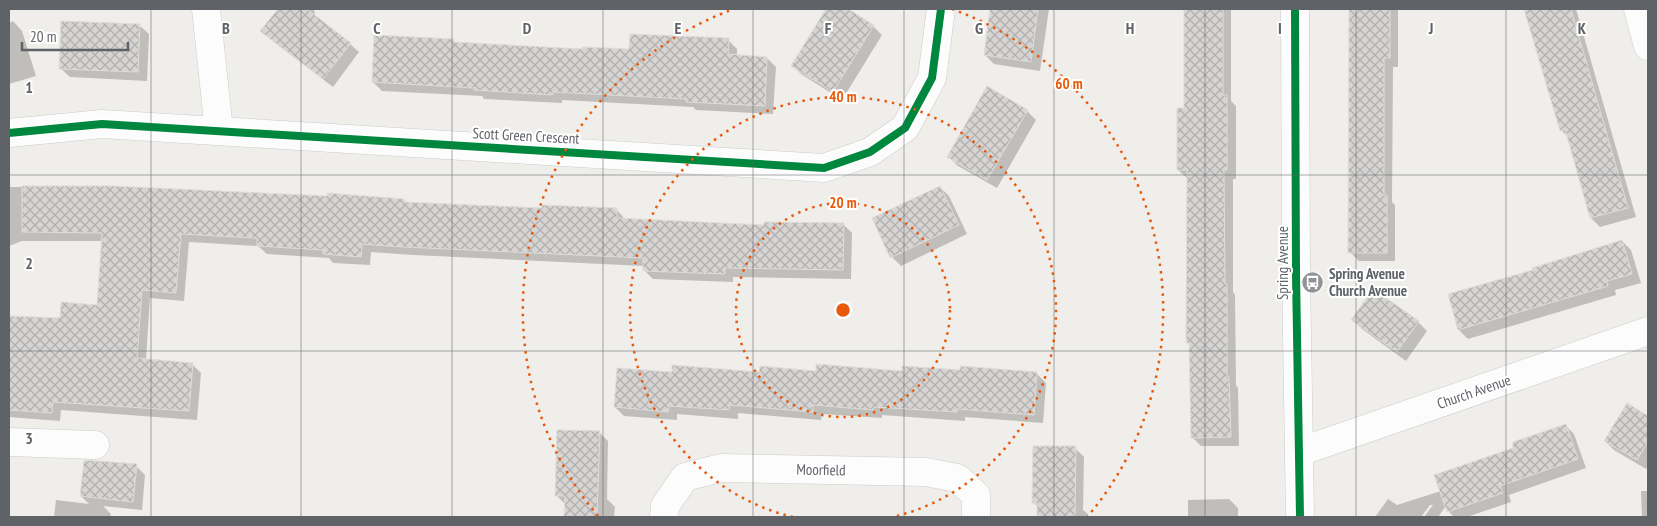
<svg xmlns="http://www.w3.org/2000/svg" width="1657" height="526" viewBox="0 0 1657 526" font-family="'PT Sans Narrow',sans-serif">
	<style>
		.shadow { fill: #0003 }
		.building { fill: url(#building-cross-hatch); stroke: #deddd9 }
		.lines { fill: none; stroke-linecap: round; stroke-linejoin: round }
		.minor-casing { stroke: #cbcccc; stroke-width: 29 }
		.minor { stroke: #fdfcfc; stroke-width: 28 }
		.cycleway-casing { stroke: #fff; stroke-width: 11 }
		.cycleway { stroke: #00873e; stroke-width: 8 }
		.grid { fill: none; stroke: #5f6368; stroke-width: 1; stroke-opacity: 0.55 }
		.ring { fill: none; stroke: #e8590c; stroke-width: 2.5; stroke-dasharray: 2.5 5 }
		.labels { text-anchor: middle; stroke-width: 4; stroke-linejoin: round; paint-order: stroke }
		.street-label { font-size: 15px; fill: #5f6368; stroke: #fff }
		.poi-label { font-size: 15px; font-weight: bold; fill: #5f6368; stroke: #fff; text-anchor: start }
		.grid-label { font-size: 16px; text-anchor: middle; font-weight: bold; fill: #5f6368; stroke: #fff; stroke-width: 4; stroke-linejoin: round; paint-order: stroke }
		.centre { fill: #e8590c; stroke: #fff; stroke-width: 2.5 }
		.ring-label { font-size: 15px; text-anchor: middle; font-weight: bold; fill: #e8590c; stroke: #fff; stroke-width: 4; stroke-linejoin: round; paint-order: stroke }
	</style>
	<defs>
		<pattern id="building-cross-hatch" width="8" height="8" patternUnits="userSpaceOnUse" patternTransform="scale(1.25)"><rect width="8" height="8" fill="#d6d5d3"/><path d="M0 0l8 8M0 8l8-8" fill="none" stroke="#b1b0af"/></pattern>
	</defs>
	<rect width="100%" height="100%" fill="#efeeea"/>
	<path class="shadow" d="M279,9H314L315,16L350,44L359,52L333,87L271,40L262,31Z
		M827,9H846L873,26L882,35L842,100L801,74L792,65Z
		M991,9H1049L1040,71L994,64L985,55Z
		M1186,9H1231V101L1236,106V179H1233V292L1235,295L1236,385L1238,388L1239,446H1201L1192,437L1190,345L1187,342L1188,179L1178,170L1186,109Z
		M1350,9H1398V67H1393L1392,202L1395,205V261H1359L1350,252Z
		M1525,9H1576L1636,217L1600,227L1591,218L1569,138L1561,130Z
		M13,21L22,31L36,76L9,84V23Z
		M139,25L149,34L147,81L70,77L60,68Z
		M453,40L457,44L630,51L728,40L737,49V56L767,58L776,67L773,114L696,110L693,107L562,100V103L484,99L482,96L382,91L373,82Z
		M1027,111L1036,120L997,188L958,166L949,157Z
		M9,187H112L404,200L407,203L543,209H616L625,219L765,226L843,224L852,233L851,279L733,277V282L653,279L644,270V266L413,255L371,252L370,265L333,263L329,258L267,254L258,246L189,242L184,301L150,298L146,360L192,364L201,373L197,420L61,410L60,421L9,417V317L61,320L98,306L103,241H22L9,246Z
		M940,187L949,196L967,234L901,266L892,257Z
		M1622,241L1631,250L1641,283L1615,290L1616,295L1468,339L1459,330L1449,295L1534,271Z
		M1374,290L1418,322L1427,331L1406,361L1362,329L1353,320Z
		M817,372L1037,374L1046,383L1043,423L965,417V421L882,415V418L822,414L821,420L738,413V419L677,414V420L624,416L615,407L673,374Z
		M1627,404L1648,417V465L1646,469L1614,450L1605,441Z
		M1565,425L1574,434L1586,468L1509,495L1511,502L1467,517H1454L1448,511L1446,506L1438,517H1424L1433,505H1430L1421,517H1375L1388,499L1397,505L1441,491L1514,449Z
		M599,432L608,441L607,499L615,507L614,517H566V505L557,496Z
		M1075,448L1084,457L1083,510L1088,514V517H1038V507L1033,502Z
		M136,466L145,475L142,510L103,506L111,514L110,517H54L56,500L89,504L81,496Z
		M1641,491H1648V517H1642Z
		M1229,499L1238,508V517H1188V500Z"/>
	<path class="building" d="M278,9H307L351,43L323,79L260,31Z
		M826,9H848L874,25L833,92L791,66Z
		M990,9H1038L1031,62L984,55Z
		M1184,9H1223V95H1227V170H1224L1225,284H1227V377H1229L1231,437L1191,438L1189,343H1186L1187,170H1177V108H1184Z
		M1349,9H1390V58H1384V195H1387V253H1348Z
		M1524,9H1571L1628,208L1590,218L1565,129L1560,131Z
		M61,21L140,24L138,72L59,69Z
		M630,34L729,38L728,54L767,57L765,106L686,102V99L553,92V95L474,90V88L372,82L374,35L454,39V42L582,49L583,47L629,49Z
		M987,86L1028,110L987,180L947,157Z
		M22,186H112L327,196V193L404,199V202L542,208V205L617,208V218L764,225V222L844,223L843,270L725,268V274L643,271V258L404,247L362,244L361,257L323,254V250L257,246V238L181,234L176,293L142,290L137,358L193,363L189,411L53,402L52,413L9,410V316L60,318L61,302L97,305L102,233L22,232Z
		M940,186L959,225L890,258L872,218Z
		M1622,240L1632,274L1607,281L1608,286L1458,330L1448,294L1533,270L1532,268Z
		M1373,289L1419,321L1397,352L1351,320Z
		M816,364L902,371V366L960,370V366L1037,372L1034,415L957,409V412L874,407L873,410L813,405V412L730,405L729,410L669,406L668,412L614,407L617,368L672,372V365L759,372L760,366L816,371Z
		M1627,403L1648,416V441L1637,460L1604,441Z
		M1566,424L1578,459L1500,486L1503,493L1447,512L1434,475L1513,448V442Z
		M557,430L600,431L597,517H564L565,496H555Z
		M1033,446H1076L1075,517H1037V503H1032Z
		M84,460L137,464L133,502L80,496Z"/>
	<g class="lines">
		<defs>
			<path id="minor" d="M206,9L219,131
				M1295,9L1296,274L1300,517
				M1638,9L1648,46
				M9,133L102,124L824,168L870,152L905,128L932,78L941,9
				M9,442L95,445
				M1299,452L1648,331
				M664,517L665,506L685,477L721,468L926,472L957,478L976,495V517"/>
		</defs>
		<use href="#minor" class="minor-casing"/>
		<use href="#minor" class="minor"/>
		<defs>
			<path id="cycleway" d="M1295,9L1296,274L1300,517
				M9,133L102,124L824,168L870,152L905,128L932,78L941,9"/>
		</defs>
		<use href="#cycleway" class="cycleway-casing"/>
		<use href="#cycleway" class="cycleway"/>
	</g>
	<path class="grid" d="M151,9V517M301,9V517M452,9V517M603,9V517M753,9V517M904,9V517M1054,9V517M1205,9V517M1356,9V517M1506,9V517M9,175H1648M9,351H1648"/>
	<g class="ring">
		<circle cx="843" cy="310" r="107"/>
		<path d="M793 517A213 213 0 1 1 893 517"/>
		<path d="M598 516A320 320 0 0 1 734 9M952 9A320 320 0 0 1 1088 516"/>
	</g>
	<defs>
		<symbol id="bus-disc" viewBox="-11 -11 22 22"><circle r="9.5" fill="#919496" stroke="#fff"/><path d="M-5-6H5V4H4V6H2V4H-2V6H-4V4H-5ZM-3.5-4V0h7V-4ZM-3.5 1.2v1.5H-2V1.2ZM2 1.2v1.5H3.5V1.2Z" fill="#fff"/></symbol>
	</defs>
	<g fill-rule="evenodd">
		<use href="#bus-disc" x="1300" y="270" width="25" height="25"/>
	</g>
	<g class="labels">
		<g class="street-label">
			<text transform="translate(526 136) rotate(3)" y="5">Scott Green Crescent</text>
			<text transform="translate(1283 263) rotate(-90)" y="5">Spring Avenue</text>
			<text transform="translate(1474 392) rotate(-19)" y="5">Church Avenue</text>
			<text transform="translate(821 470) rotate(1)" y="5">Moorfield</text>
		</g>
		<g class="poi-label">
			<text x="1329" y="279">Spring Avenue<tspan x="1329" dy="17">Church Avenue</tspan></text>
		</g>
	</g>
	<g class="grid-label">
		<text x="226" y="34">B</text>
		<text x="377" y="34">C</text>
		<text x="527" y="34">D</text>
		<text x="678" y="34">E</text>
		<text x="828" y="34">F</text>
		<text x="979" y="34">G</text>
		<text x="1130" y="34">H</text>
		<text x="1280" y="34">I</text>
		<text x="1431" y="34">J</text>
		<text x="1582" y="34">K</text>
		<text x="29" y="93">1</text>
		<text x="29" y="269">2</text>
		<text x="29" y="444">3</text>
	</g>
	<circle cx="843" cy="310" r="8" class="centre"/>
	<g class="ring-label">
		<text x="1069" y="89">60 m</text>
		<text x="843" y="102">40 m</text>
		<text x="843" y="208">20 m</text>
	</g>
	<rect width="1657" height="526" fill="none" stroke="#5f6368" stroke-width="20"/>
	<path d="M22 42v8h106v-8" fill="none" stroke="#5f6368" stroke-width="2.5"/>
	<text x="30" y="42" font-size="15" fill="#5f6368" stroke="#ffffff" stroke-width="4" paint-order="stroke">20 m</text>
</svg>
